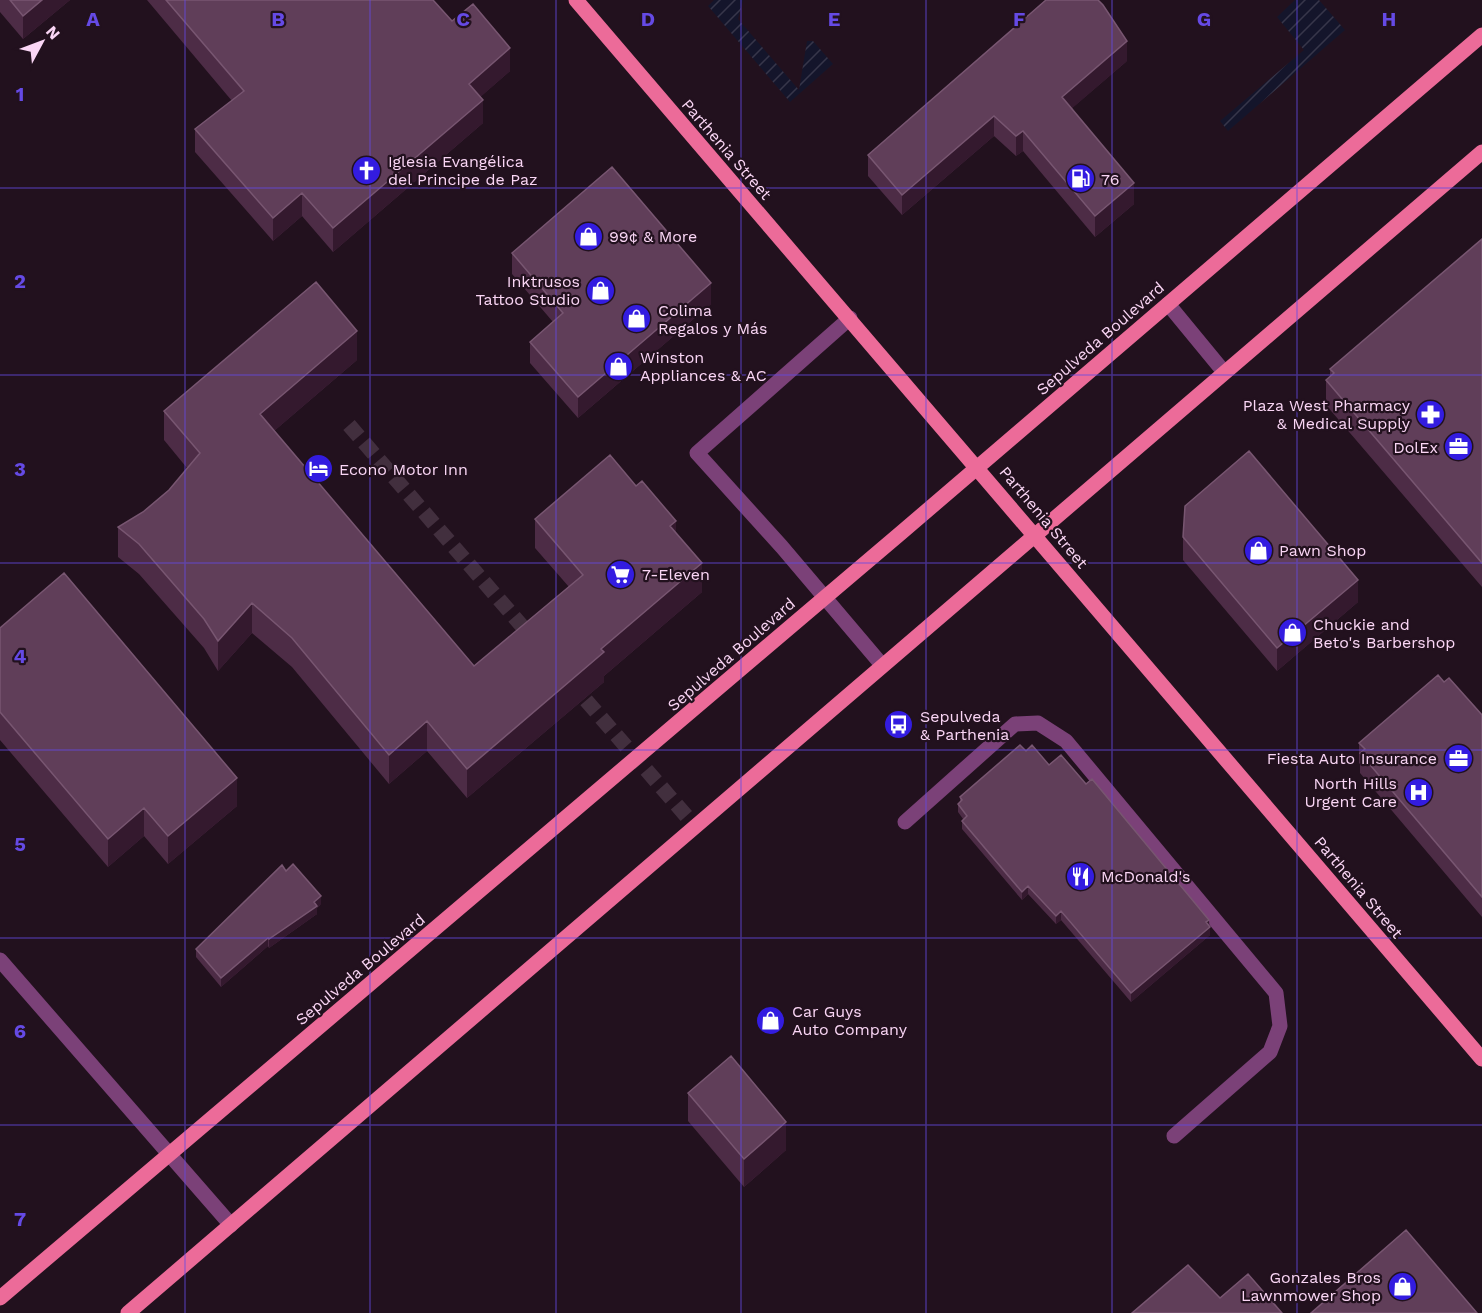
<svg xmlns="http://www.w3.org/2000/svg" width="1482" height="1313" viewBox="0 0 1482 1313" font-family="'Work Sans',sans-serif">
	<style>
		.garden { fill: url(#garden-furrows) }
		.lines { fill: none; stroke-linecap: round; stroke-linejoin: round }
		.minor-tunnel { stroke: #422f3e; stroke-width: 15; stroke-dasharray: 15 8; stroke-linecap: butt }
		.minor { stroke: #7b4178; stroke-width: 15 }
		.major { stroke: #ec6b99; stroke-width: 15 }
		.wall { fill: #4d2c46 }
		.shaded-wall { fill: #34192e }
		.building { fill: #603e59; stroke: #785671; stroke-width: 1.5 }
		.grid { fill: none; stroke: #654ae5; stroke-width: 1.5; stroke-opacity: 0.55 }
		.labels { text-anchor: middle; stroke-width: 4.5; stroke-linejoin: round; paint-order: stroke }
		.street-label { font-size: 16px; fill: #fad6f5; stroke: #22111e }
		.poi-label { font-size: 16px; fill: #fad6f5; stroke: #22111e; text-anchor: start }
		.grid-label { font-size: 20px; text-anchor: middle; font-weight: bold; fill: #654ae5; stroke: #22111e; stroke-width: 4.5; stroke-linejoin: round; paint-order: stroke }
	</style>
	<defs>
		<pattern id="garden-furrows" width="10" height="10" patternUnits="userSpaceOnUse" patternTransform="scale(1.5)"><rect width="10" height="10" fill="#14152b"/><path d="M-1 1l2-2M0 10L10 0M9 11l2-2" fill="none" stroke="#37364a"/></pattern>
	</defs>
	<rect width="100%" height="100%" fill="#22111e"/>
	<path class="garden" d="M714,0H743L738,19L799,90L807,41H813L833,64L790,102L708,6Z
		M1295,0H1319L1345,30L1228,131L1220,121L1304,50L1277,17Z"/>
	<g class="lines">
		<path class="minor-tunnel" d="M349,425L534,640
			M571,683L695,826"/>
		<path class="minor" d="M1168,304L1224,372
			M850,318L697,453L782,547L882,665
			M905,822L1015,724L1038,723L1066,741L1276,993L1280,1026L1270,1052L1174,1136
			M0,960L231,1225"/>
		<path class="major" d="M576,0L1482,1059
			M0,1298L902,532L1482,35
			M128,1313L1482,152"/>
	</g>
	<path class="wall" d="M0,0H70L23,39L0,12Z
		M147,0H433L452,21L510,71L480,97L483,123L333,252L302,216L273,241L195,152V129L232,101Z
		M1127,61L1072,108L1134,204L1095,237L1023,151L1016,156L994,136L902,215L868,176V155Z
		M1482,239V587L1326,405V380L1330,377V369Z
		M512,253L711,304L578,418L530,363V342L553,322L512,274Z
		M357,360L274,431L474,666L569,587L535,548V519L676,533L702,592L604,676V682L467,798L427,751L389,784L292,667L252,633L218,671L204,648L139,574L118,557V527L143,512L169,490L187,468L164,440V411Z
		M1183,537L1358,602L1277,671L1183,560Z
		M0,628L237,806L168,864L144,836L108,867L0,740Z
		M1444,682L1482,715V917L1360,773V764L1359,763V743Z
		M1026,751L1049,765L1209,926L1210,935L1131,1002L1061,920L1056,924L1028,894L1022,900L962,829V821L963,819L958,812V804L960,802V797Z
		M321,904L317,908V914L269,948L268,946L221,987L196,957V949Z
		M688,1093L786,1150L744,1187L688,1121Z"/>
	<path class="shaded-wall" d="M42,0H70L23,39V16Z
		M1127,41V61L1062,117V97Z
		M510,48V71L469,107V84Z
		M483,100V123L333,252V228Z
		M994,116V136L902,215V195Z
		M1023,131V151L1016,156V136Z
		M1134,183V204L1095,237V216Z
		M302,193V216L273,241V218Z
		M711,283V304L578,418V397Z
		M357,331V360L260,443V414Z
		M676,521V550L670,526Z
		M702,563V592L604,676V682L467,798V769L601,649Z
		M1358,580V602L1277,671V648Z
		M252,603V633L218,671V641Z
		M427,721V751L389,784V755Z
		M237,778V806L168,864V836Z
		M144,808V836L108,867V839Z
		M1028,886V894L1022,900V892Z
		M321,896V904L317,908V914L269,948V939Z
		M1061,911V920L1056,924V916Z
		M1209,920L1210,935L1131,1002V993Z
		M268,938V946L221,987V978Z
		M786,1122V1150L744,1187V1159Z"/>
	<path class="building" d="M10,0H42L23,16Z
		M166,0H433L452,21L473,4L510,48L469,84L483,100L333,228L302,193L273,218L195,129L244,91Z
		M1046,0H1098L1103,5L1127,41L1062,97L1134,183L1095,216L1023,131L1016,136L994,116L902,195L868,155Z
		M612,167L711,283L578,397L530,342L563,313L512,253Z
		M1482,239V563L1326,380L1334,373L1330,369Z
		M316,282L357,331L260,414L474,666L583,575L535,519L610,455L636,486L642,481L676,521L670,526L702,563L601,649L604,652L467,769L427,721L389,755L292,638L252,603L218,641L204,619L139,544L118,527L143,512L169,490L200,453L164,411Z
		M1249,451L1358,580L1277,648L1183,537L1185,506Z
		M64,573L237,778L168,836L144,808L108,839L0,712V628Z
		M1438,675L1444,682L1449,678L1482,715V897L1360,753L1365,749L1359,743Z
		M1020,745L1026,751L1032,745L1049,765L1061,755L1086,784L1092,779L1209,920L1206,922L1210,927L1131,993L1061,911L1056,916L1028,886L1022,892L962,821L967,816L958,804L962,800L960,797Z
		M293,864L321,896L314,902L317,906L269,939L268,938L221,978L196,949L282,865L286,871Z
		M731,1056L786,1122L744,1159L688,1093Z
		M1406,1230L1477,1313H1311Z
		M1188,1265L1220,1298L1248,1274L1282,1313H1132Z"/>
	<path class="grid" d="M185,0V1313M370,0V1313M556,0V1313M741,0V1313M926,0V1313M1112,0V1313M1297,0V1313M0,188H1482M0,375H1482M0,563H1482M0,750H1482M0,938H1482M0,1125H1482"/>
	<defs>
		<symbol id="church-disc" viewBox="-11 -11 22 22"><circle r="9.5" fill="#331ce0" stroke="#22111e"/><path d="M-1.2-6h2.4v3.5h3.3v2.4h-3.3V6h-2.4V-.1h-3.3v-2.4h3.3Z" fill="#fff"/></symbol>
		<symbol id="fuel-disc" viewBox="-11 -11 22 22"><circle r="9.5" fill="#331ce0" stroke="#22111e"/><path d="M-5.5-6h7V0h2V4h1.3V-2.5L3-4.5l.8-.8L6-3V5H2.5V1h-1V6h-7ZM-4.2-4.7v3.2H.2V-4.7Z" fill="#fff"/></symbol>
		<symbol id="shop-disc" viewBox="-11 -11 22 22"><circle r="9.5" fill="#331ce0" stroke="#22111e"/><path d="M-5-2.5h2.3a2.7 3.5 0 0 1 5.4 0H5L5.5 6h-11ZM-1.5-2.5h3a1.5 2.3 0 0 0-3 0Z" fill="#fff"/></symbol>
		<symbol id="pharmacy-disc" viewBox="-11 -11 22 22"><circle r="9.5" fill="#331ce0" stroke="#22111e"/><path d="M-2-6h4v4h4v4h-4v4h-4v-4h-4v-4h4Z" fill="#fff"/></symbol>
		<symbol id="office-disc" viewBox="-11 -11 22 22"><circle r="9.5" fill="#331ce0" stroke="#22111e"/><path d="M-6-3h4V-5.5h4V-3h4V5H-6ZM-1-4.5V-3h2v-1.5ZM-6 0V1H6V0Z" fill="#fff"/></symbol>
		<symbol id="hotel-disc" viewBox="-11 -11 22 22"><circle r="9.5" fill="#331ce0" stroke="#22111e"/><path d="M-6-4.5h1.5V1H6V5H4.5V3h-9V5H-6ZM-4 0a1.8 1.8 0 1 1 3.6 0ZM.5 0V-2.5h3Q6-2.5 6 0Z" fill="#fff"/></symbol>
		<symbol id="supermarket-disc" viewBox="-11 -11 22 22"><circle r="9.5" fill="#331ce0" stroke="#22111e"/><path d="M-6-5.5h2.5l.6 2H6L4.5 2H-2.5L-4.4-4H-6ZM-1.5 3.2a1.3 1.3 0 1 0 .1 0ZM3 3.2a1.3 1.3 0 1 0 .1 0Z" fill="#fff"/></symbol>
		<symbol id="bus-disc" viewBox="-11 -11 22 22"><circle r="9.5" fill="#331ce0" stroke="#22111e"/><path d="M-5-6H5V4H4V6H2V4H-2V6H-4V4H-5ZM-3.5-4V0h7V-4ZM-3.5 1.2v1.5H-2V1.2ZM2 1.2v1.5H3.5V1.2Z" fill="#fff"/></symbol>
		<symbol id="hospital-disc" viewBox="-11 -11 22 22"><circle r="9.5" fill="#331ce0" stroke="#22111e"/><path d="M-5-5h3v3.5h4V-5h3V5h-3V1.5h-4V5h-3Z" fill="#fff"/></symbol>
		<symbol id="restaurant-disc" viewBox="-11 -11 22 22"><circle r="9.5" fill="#331ce0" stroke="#22111e"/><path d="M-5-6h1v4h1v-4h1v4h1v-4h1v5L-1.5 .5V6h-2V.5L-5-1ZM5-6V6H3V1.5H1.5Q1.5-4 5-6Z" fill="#fff"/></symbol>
	</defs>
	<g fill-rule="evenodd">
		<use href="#church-disc" x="350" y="154" width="33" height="33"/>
		<use href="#fuel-disc" x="1064" y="162" width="33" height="33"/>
		<use href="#shop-disc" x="572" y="220" width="33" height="33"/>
		<use href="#shop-disc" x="584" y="274" width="33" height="33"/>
		<use href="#shop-disc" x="620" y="302" width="33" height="33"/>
		<use href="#shop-disc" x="602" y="350" width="33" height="33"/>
		<use href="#pharmacy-disc" x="1414" y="398" width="33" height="33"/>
		<use href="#office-disc" x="1442" y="430" width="33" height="33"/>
		<use href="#hotel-disc" x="302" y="452" width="33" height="33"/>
		<use href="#shop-disc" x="1242" y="534" width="33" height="33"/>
		<use href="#supermarket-disc" x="604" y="558" width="33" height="33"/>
		<use href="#shop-disc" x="1276" y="616" width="33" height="33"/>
		<use href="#bus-disc" x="882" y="708" width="33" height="33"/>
		<use href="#office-disc" x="1442" y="742" width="33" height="33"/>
		<use href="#hospital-disc" x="1402" y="776" width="33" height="33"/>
		<use href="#restaurant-disc" x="1064" y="860" width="33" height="33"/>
		<use href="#shop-disc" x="754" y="1004" width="33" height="33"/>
		<use href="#shop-disc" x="1386" y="1270" width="33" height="33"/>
	</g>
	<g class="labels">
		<g class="street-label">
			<text transform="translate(727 149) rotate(49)" y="6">Parthenia Street</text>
			<text transform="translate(1100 338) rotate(-41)" y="6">Sepulveda Boulevard</text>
			<text transform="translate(1044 517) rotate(50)" y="6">Parthenia Street</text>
			<text transform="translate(731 654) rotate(-41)" y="6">Sepulveda Boulevard</text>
			<text transform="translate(1359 887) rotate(50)" y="6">Parthenia Street</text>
			<text transform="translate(360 969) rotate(-40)" y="6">Sepulveda Boulevard</text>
		</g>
		<g class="poi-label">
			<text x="388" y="167">Iglesia Evangélica<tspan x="388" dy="18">del Principe de Paz</tspan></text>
			<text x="1101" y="185">76</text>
			<text x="609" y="242">99¢ &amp; More</text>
			<text x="580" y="287" text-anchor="end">Inktrusos<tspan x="580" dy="18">Tattoo Studio</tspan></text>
			<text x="658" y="316">Colima<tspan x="658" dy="18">Regalos y Más</tspan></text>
			<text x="640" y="363">Winston<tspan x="640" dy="18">Appliances &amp; AC</tspan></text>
			<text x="1410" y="411" text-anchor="end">Plaza West Pharmacy<tspan x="1410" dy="18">&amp; Medical Supply</tspan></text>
			<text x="1438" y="453" text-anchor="end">DolEx</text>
			<text x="339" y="475">Econo Motor Inn</text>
			<text x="1279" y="556">Pawn Shop</text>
			<text x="642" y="580">7-Eleven</text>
			<text x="1313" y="630">Chuckie and<tspan x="1313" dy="18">Beto's Barbershop</tspan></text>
			<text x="920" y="722">Sepulveda<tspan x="920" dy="18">&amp; Parthenia</tspan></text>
			<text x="1437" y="764" text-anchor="end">Fiesta Auto Insurance</text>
			<text x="1397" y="789" text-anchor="end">North Hills<tspan x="1397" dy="18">Urgent Care</tspan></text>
			<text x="1101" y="882">McDonald's</text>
			<text x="792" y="1017">Car Guys<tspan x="792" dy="18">Auto Company</tspan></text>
			<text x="1381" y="1283" text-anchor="end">Gonzales Bros<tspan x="1381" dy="18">Lawnmower Shop</tspan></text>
		</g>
	</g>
	<g class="grid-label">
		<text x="93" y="26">A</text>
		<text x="278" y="26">B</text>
		<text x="463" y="26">C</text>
		<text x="648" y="26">D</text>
		<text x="834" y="26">E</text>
		<text x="1019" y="26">F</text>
		<text x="1204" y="26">G</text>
		<text x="1389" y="26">H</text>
		<text x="20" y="101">1</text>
		<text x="20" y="288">2</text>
		<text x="20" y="476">3</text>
		<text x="20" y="663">4</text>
		<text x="20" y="851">5</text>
		<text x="20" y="1038">6</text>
		<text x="20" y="1226">7</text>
	</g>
	<g transform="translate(42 42) rotate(49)" stroke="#22111e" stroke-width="4.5" paint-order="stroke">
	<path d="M0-4.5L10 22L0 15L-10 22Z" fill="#fad6f5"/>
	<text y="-9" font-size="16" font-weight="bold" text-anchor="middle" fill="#fad6f5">N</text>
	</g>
</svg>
